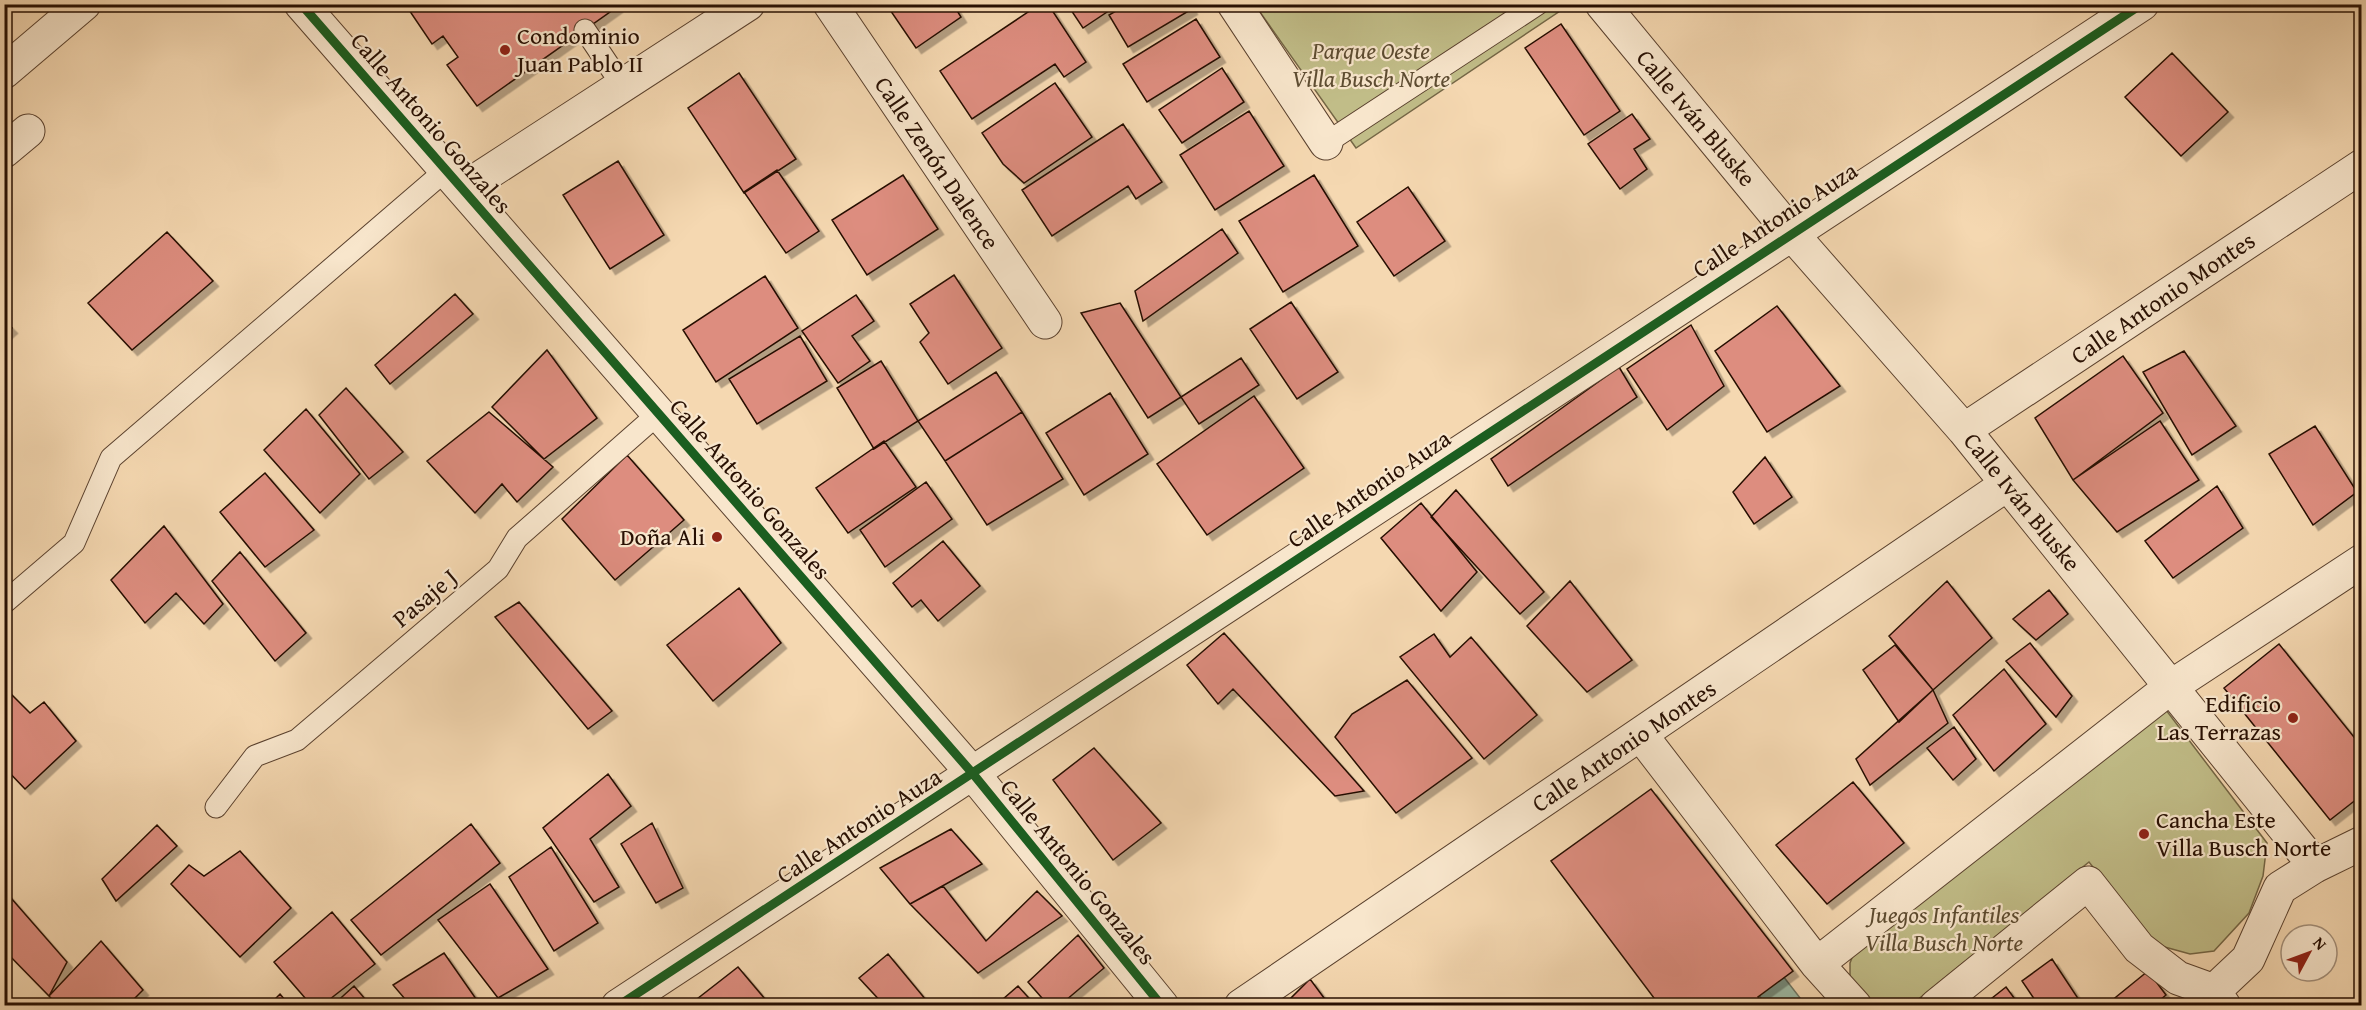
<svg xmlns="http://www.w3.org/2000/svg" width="2366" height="1010" viewBox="0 0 2366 1010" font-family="'Gentium Book Plus',serif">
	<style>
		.green { fill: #c1bd88; stroke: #746645; stroke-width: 1.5 }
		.water { fill: #9dbba6; stroke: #6e7664; stroke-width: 1.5 }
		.building { fill: #dd8d7f; stroke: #270f02; stroke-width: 1.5; filter: url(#shadow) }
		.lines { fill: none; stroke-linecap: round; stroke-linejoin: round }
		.service-casing { stroke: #5a412e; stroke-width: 23 }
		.minor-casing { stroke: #5a412e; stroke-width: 35 }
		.service { stroke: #f8e6cc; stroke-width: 21 }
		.minor { stroke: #f8e6cc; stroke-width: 33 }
		.cycleway-casing { stroke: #f8e6cc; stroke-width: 13 }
		.cycleway { stroke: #1b5e20; stroke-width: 9 }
		.poi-dot { fill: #8f2418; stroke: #f8e6cc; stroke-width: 2 }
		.labels { text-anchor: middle; stroke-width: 4.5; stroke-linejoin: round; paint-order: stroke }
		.poi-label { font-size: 24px; fill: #270f02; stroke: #f8e6cc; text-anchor: start }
		.park-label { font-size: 24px; font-style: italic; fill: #5d4c31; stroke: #f8e6cc }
		.street-label { font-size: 24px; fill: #270f02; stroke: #f8e6cc }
	</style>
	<defs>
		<filter id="shadow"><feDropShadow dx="5.5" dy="5.5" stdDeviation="0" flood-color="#0004"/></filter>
	</defs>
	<rect width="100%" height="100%" fill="#f5d8b1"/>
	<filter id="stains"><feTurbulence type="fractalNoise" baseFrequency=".00333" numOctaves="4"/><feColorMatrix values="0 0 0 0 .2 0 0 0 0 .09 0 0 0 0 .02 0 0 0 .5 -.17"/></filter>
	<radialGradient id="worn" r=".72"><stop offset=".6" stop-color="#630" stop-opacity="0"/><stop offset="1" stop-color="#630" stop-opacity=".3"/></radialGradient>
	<path class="green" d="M1255,5H1569L1356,148Z
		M2163,706L2267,843L2263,876L2249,913L2214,951L2190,954L2154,944L2089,862L1911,1005H1871L1864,1001L1850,979V963L1855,950Z"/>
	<path class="water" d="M1783,976L1804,1003L1801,1005L1753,1006L1761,998L1758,994Z"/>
	<path class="building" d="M405,4H615L617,7L477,106L447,65L458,57L443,36L432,44Z
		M886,4H953L961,17L916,48Z
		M1040,4H1048L1086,62L1064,77L1055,64L972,119L940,71Z
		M1067,4H1119L1083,28Z
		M1128,4H1189L1192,9L1128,47L1109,15Z
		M1196,19L1220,57L1147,102L1123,64Z
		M1561,24L1620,111L1584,135L1525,48Z
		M2172,53L2228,112L2181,156L2125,97Z
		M1222,68L1244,102L1182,143L1159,110Z
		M739,73L796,159L744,193L688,108Z
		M1055,83L1092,137L1024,183L1003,164L982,133Z
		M1249,111L1284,166L1215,210L1180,155Z
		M1632,114L1650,139L1634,149L1647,169L1620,189L1588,144Z
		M1123,124L1162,182L1136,199L1128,186L1052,236L1022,190Z
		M618,161L664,235L610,269L563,195Z
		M777,170L819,231L786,253L744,192Z
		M903,175L938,229L867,275L832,220Z
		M1314,175L1358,246L1283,292L1239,221Z
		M1408,187L1445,241L1394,276L1357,222Z
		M1222,229L1238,253L1143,321L1135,291Z
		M167,232L213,281L132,350L88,303Z
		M954,275L1002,348L948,384L920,342L929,333L910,304Z
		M765,276L798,328L716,382L683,330Z
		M455,294L473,314L390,384L375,365Z
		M856,295L874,321L852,336L870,361L838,383L802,331Z
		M1291,302L1338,372L1297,399L1250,329Z
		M1120,303L1181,397L1148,418L1081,313Z
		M1777,306L1840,386L1767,432L1715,351Z
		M4,320L12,328L4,335Z
		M1691,325L1724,386L1667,430L1627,369Z
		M800,336L827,381L757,424L729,379Z
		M547,350L597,418L544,459L492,407Z
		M2184,351L2236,426L2192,455L2143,372Z
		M2123,356L2163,413L2073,480L2035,418Z
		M1241,358L1259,385L1199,424L1181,397Z
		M881,361L918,421L874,449L837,388Z
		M1619,367L1637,397L1508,486L1491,459Z
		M996,372L1022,412L945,461L918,421Z
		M346,388L403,452L369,479L319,415Z
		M1110,393L1148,454L1084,495L1046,433Z
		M1254,396L1304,468L1207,535L1157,464Z
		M306,409L360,474L320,513L264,450Z
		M489,412L553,467L517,502L502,484L475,513L427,461Z
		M1022,412L1063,479L987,525L945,461Z
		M2160,421L2199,480L2117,532L2073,480Z
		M2315,426L2357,492L2313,525L2269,454Z
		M884,441L916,487L848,533L816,488Z
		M627,455L684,520L615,580L562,519Z
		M1765,457L1792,497L1754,524L1733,492Z
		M265,473L314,530L265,567L220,512Z
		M926,482L952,519L885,567L860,530Z
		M2217,486L2243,528L2173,578L2145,541Z
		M1456,490L1544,592L1520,614L1431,517Z
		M1421,503L1477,572L1441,611L1381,538Z
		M164,526L223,604L204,624L176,593L145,623L111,580Z
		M943,541L980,586L938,621L921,600L912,607L893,583Z
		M240,552L306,633L275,661L212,581Z
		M1570,581L1632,660L1587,692L1527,626Z
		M1947,581L1992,638L1933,690L1889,636Z
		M739,588L781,643L713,701L667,645Z
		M2049,590L2068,614L2036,640L2013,619Z
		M519,602L612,711L588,729L495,617Z
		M1224,633L1364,791L1335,796L1233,689L1218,704L1187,665Z
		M1434,634L1450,657L1471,637L1537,715L1484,759L1400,657Z
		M2030,643L2072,696L2056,717L2006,661Z
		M2279,644L2362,747V795L2330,820L2224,688Z
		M1895,645L1933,690L1899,722L1863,670Z
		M2004,669L2046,724L1994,771L1953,715Z
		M1407,680L1472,758L1396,813L1335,737L1352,714Z
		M4,687L30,713L44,702L76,741L25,789L4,767Z
		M1933,690L1948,723L1870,785L1856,759Z
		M1954,727L1976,759L1953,780L1927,748Z
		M1094,748L1161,823L1113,860L1053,780Z
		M608,774L631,806L590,839L619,887L594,902L543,828Z
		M1853,782L1904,843L1827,904L1776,845Z
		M1651,789L1793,971L1758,997L1764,1006H1660L1551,861Z
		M652,823L683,888L656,903L621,844Z
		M471,824L500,863L381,955L351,920Z
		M157,825L177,846L116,901L102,879Z
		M951,829L982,864L910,904L880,868Z
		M551,847L598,923L554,951L509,877Z
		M240,851L291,908L240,957L171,884L189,865L204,876Z
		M490,884L548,969L498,998L438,920Z
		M943,886L986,941L1037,891L1062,916L978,973L910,904Z
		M4,890L67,962L49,996L4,950Z
		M332,912L375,964L321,1006H312L274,962Z
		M1078,935L1104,968L1059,1006H1049L1028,982Z
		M101,941L143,990L127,1006H58L49,996Z
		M444,953L481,1006H411L393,985Z
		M888,954L931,1006H885L859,978Z
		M2052,959L2083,1006H2039L2022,981Z
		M738,967L771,1006H688Z
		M2148,971L2166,995L2153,1006H2105Z
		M1310,979L1330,1006H1289L1287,1002Z
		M354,986L371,1006H332Z
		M1018,986L1036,1006H995Z
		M2006,987L2020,1006H1982Z
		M280,994L290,1006H268Z"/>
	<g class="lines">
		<defs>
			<path id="service" d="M585,30L622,85
				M1326,143L1538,4
				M4,603L74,543L111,458L446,170
				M216,807L255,756L297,740L498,569L517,538L658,414"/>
			<path id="minor" d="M301,4L974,775L1162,1006
				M830,4L1045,322
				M1234,4L1326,143
				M1602,4L1791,233L1964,430L2315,866
				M4,72L84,4
				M4,151L28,131
				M463,189L748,4
				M1964,430L2362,166
				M1641,735L1817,964L1855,1006
				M1817,964L2172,686L2362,561
				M618,1006C1128,675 1632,335 2142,4
				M1241,1006L2006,485
				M1936,1006L2088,883L2139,948L2178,978L2214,991
				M2224,1006L2214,991L2248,959L2280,888L2315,866L2362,843"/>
		</defs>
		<use href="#service" class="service-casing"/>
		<use href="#minor" class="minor-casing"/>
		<use href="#service" class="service"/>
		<use href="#minor" class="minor"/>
		<defs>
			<path id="cycleway" d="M301,4L974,775L1162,1006
				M618,1006C1128,675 1632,335 2142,4"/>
		</defs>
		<use href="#cycleway" class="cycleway-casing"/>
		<use href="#cycleway" class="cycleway"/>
	</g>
	<g class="poi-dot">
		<circle cx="505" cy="50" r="6"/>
		<circle cx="717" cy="537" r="6"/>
		<circle cx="2293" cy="718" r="6"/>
		<circle cx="2144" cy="834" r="6"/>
	</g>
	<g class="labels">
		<g class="poi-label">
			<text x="517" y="44">Condominio<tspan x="517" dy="28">Juan Pablo II</tspan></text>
			<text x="705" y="545" text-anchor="end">Doña Ali</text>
			<text x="2281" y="712" text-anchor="end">Edificio<tspan x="2281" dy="28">Las Terrazas</tspan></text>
			<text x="2156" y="828">Cancha Este<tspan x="2156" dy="28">Villa Busch Norte</tspan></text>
		</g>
		<g class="park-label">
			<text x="1371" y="59">Parque Oeste<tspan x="1371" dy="28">Villa Busch Norte</tspan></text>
			<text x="1944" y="923">Juegos Infantiles<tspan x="1944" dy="28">Villa Busch Norte</tspan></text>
		</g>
		<g class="street-label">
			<text transform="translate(1696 118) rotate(50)" y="8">Calle Iván Bluske</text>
			<text transform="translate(431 123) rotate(49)" y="8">Calle Antonio Gonzales</text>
			<text transform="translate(937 163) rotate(56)" y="8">Calle Zenón Dalence</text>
			<text transform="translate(1775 220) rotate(-33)" y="8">Calle Antonio Auza</text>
			<text transform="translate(2163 298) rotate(-34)" y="8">Calle Antonio Montes</text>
			<text transform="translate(750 489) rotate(49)" y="8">Calle Antonio Gonzales</text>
			<text transform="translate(1369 489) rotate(-34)" y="8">Calle Antonio Auza</text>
			<text transform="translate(2022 502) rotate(51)" y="8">Calle Iván Bluske</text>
			<text transform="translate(425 598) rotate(-40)" y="8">Pasaje J</text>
			<text transform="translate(1624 746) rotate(-34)" y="8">Calle Antonio Montes</text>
			<text transform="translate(859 826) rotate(-33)" y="8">Calle Antonio Auza</text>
			<text transform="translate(1078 872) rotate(51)" y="8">Calle Antonio Gonzales</text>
		</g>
	</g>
	<rect width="2366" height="1010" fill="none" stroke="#f5d8b1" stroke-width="24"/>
	<rect x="6" y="6" width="2354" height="998" fill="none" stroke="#270f02" stroke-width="3"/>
	<rect x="12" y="12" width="2342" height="986" fill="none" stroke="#270f02" stroke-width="1.5"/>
	<g transform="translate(2309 953) rotate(49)"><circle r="28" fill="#f8e6cc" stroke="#a4907b" stroke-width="1.5"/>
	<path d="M0-4.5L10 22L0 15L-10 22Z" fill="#8f2418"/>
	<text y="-9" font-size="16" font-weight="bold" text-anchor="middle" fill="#270f02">N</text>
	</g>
	<rect width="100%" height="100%" filter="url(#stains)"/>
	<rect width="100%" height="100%" fill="url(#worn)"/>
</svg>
